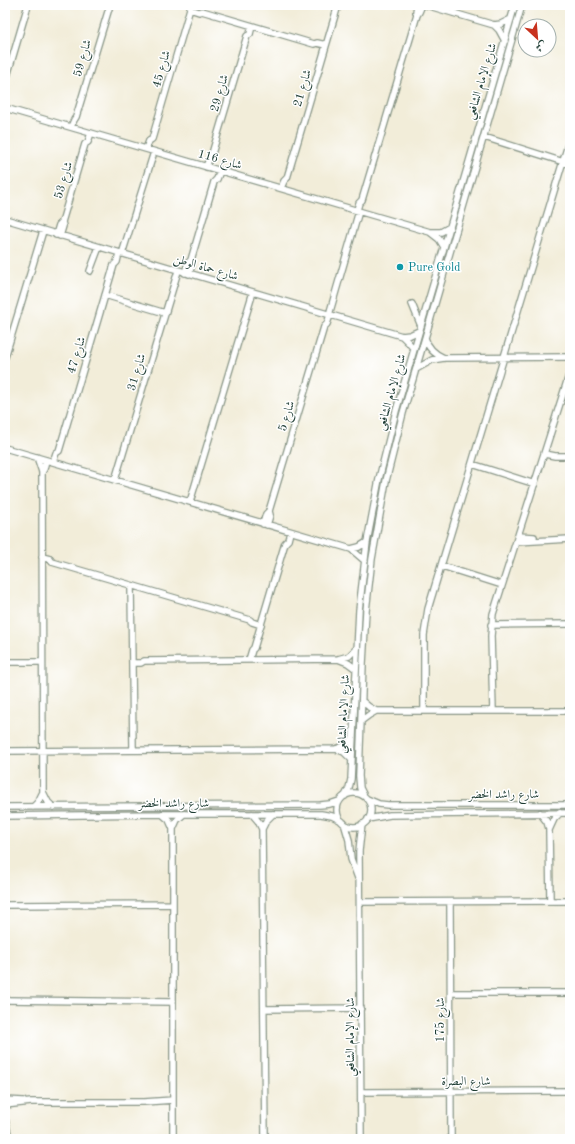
<svg xmlns="http://www.w3.org/2000/svg" width="575" height="1144" viewBox="0 0 575 1144" font-family="'Old Standard TT',Amiri,serif">
	<style>
		.lines { fill: none; stroke-linecap: round; stroke-linejoin: round }
		.minor-casing { stroke: #889586; stroke-width: 8 }
		.minor { stroke: #fff; stroke-width: 5.5 }
		.culture-dot { fill: #0f9aa8; stroke: #fff; stroke-width: 1.5 }
		.labels { text-anchor: middle; stroke-width: 3; stroke-linejoin: round; paint-order: stroke }
		.street-label { font-size: 12px; fill: #1f3d34; stroke: #fff }
		.culture-label { font-size: 12px; fill: #0d838f; stroke: #fff; text-anchor: start }
	</style>
	<rect width="100%" height="100%" fill="#fff"/>
	<filter id="ink" filterUnits="userSpaceOnUse"><feTurbulence type="fractalNoise" baseFrequency=".025" numOctaves="2"/><feDisplacementMap in="SourceGraphic" scale="8" xChannelSelector="R" yChannelSelector="G"/><feConvolveMatrix kernelMatrix="1 2 1 2 8 2 1 2 1" color-interpolation-filters="sRGB"/></filter>
	<filter id="wash" filterUnits="userSpaceOnUse"><feTurbulence type="fractalNoise" baseFrequency=".012" numOctaves="4" result="noise"/><feDisplacementMap in="SourceGraphic" scale="16" xChannelSelector="R" yChannelSelector="G"/><feGaussianBlur stdDeviation="0.9" result="paint"/><feColorMatrix in="noise" values="0 0 0 0 0 0 0 0 0 0 0 0 0 0 0 0 0 1.4 0 .05"/><feComposite in="paint" operator="in"/></filter>
	<g filter="url(#wash)">
		<rect width="100%" height="100%" fill="#f2edd9"/>
	</g>
	<g filter="url(#ink)">
		<g class="lines">
			<defs>
				<path id="minor" d="M426,5L494,25L501,24L511,19
					M190,9L199,12L202,11L314,44L317,43L326,45
					M453,13L456,5
					M417,15L416,12L417,5
					M494,25L499,30L505,41
					M5,83L28,5
					M5,108L430,232L439,239L444,247
					M71,127L74,120L76,117L110,5
					M484,137L570,164
					M146,149L149,141L152,139L191,5
					M206,167L209,159L211,157L247,36L250,34L252,26
					M281,188L284,181L287,178L338,5
					M357,210L359,203L362,200L417,15L419,12L422,5
					M5,219L402,336L410,335L419,331
					M430,232H441L450,227
					M56,235L59,225L62,222L85,144L88,142L91,133
					M60,236L63,226L62,222
					M122,254L154,152
					M90,271L99,247
					M185,273L188,263L191,260L214,182L217,179L220,171
					M189,274L192,265L191,260
					M105,295L165,313
					M412,304L421,326
					M329,315L359,211
					M402,336L408,342L414,349
					M425,338C428,348 434,354 444,358
					M5,357L43,231
					M416,369L432,360L444,358L570,357
					M5,448L351,549L365,561
					M545,454L555,456H570
					M53,462L56,453L59,451L114,265L117,262L119,253
					M472,464L535,484
					M42,472L44,469L46,460
					M115,480L178,271
					M190,502L253,292
					M263,524L266,514L269,511L324,327L327,324L330,315
					M267,525L270,515L269,511
					M518,536L534,537
					M516,542L570,539
					M351,549L359,547L367,542
					M42,557L50,559L52,562L250,620L252,622L261,625
					M442,566L502,585
					M131,586L133,749
					M491,625L570,624
					M338,659L348,663L356,669
					M249,660L252,650L254,648L285,543L288,540L290,532
					M5,662H42
					M133,663H141L144,661L338,659L349,656L357,648
					M362,701L369,707L376,711
					M424,711V635L428,609L570,138
					M493,711L491,636L493,614L570,372
					M361,721L369,715L376,711H570
					M336,749L344,752L351,759
					M5,751L336,749L344,746L352,739
					M43,792L48,802L53,807
					M337 810a17 17 0 1 1 34 0a17 17 0 1 1-34 0Z
					M345,796L349,788L351,779L359,610L367,542L379,479L396,411L515,5
					M364,796L360,788L359,776L363,664L366,611L372,559L386,481L403,413L425,338L522,5
					M367,799L379,804L388,805H570
					M5,807L320,805L330,804L339,801
					M33,807L38,802L43,792L42,472L37,457
					M540,813L547,822L549,829
					M162,814L169,820L173,829
					M252,814L258,821L262,829L265,1139
					M5,816L162,814H321L332,816L342,821
					M368,819L390,815L570,813
					M344,823L349,840L351,859L358,878
					M262,829L266,821L273,814
					M550,901L549,830L554,819L560,813
					M360,902L570,901
					M450,902L451,1139
					M5,905L173,904
					M451,993H570
					M5,1000L173,1002
					M264,1009L361,1008
					M361,1092L570,1091
					M5,1100L23,1101
					M5,1105L31,1102H144L173,1100
					M5,1119L9,1139
					M173,1139V829L177,820L184,814
					M361,1139L359,851L362,824"/>
			</defs>
			<use href="#minor" class="minor-casing"/>
			<use href="#minor" class="minor"/>
		</g>
	</g>
	<circle class="culture-dot" cx="400" cy="267" r="4"/>
	<g class="labels">
		<g class="street-label">
			<text transform="translate(82 58) rotate(-74)" y="4">شارع 59</text>
			<text transform="translate(161 69) rotate(-74)" y="4">شارع 45</text>
			<text transform="translate(481 81) rotate(-73)" y="4">شارع الإمام الشافعي</text>
			<text transform="translate(302 88) rotate(-74)" y="4">شارع 21</text>
			<text transform="translate(219 93) rotate(-74)" y="4">شارع 29</text>
			<text transform="translate(220 159) rotate(16)" y="4">شارع 116</text>
			<text transform="translate(63 180) rotate(-73)" y="4">شارع 53</text>
			<text transform="translate(206 267) rotate(16)" y="4">شارع حماة الوطن</text>
			<text transform="translate(76 355) rotate(-73)" y="4">شارع 47</text>
			<text transform="translate(136 372) rotate(-73)" y="4">شارع 31</text>
			<text transform="translate(391 392) rotate(-74)" y="4">شارع الإمام الشافعي</text>
			<text transform="translate(286 416) rotate(-73)" y="4">شارع 5</text>
			<text transform="translate(343 714) rotate(-87)" y="4">شارع الإمام الشافعي</text>
			<text x="504" y="798">شارع راشد الخضر</text>
			<text x="174" y="807">شارع راشد الخضر</text>
			<text transform="translate(440 1020) rotate(-90)" y="4">شارع 175</text>
			<text transform="translate(350 1037) rotate(-90)" y="4">شارع الإمام الشافعي</text>
			<text x="466" y="1085">شارع البصرة</text>
		</g>
		<g class="culture-label">
			<text x="408" y="271">Pure Gold</text>
		</g>
	</g>
	<rect width="575" height="1144" fill="none" stroke="#fff" stroke-width="20"/>
	<g transform="translate(537 38) rotate(154)"><circle r="19" fill="#ffffff" stroke="#a5b1ae"/>
	<path d="M0-3L7 15L0 10L-7 15Z" fill="#c8321e"/>
	<text y="-6" font-size="11" font-weight="bold" text-anchor="middle" fill="#1f3d34">ش</text>
	</g>
</svg>
